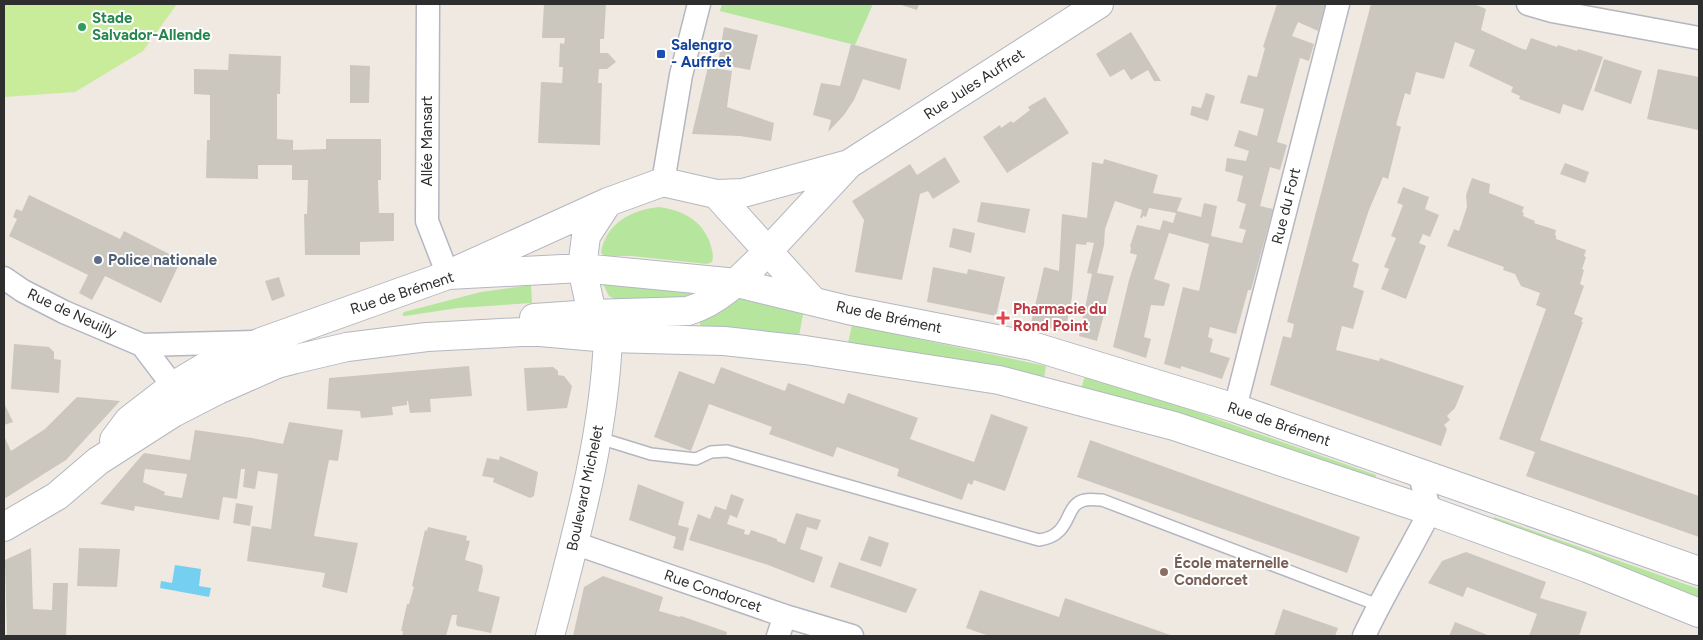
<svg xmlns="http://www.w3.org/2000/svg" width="1703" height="640" viewBox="0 0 1703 640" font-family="Figtree,sans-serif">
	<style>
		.green { fill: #b6e59e }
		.pitch { fill: #c9ec9a }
		.water { fill: #75cff0 }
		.building { fill: #cbc7bf; fill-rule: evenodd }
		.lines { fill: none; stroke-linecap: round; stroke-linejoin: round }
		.service-casing { stroke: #b4b7c1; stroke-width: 14 }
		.minor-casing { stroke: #b4b7c1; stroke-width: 25 }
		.tertiary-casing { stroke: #b4b7c1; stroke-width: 30 }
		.secondary-casing { stroke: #b4b7c1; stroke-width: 30 }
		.service { stroke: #fff; stroke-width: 11 }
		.minor { stroke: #fff; stroke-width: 22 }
		.tertiary { stroke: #fff; stroke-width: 28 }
		.secondary { stroke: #fff; stroke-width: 28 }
		.leisure-dot { fill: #2e9e5b; stroke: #fff; stroke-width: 2 }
		.transit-dot { fill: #1a4fb4; stroke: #fff; stroke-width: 2 }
		.service-dot { fill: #5c6f8a; stroke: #fff; stroke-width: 2 }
		.health-dot { fill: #e0444e; stroke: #fff; stroke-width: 2 }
		.education-dot { fill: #8d6e63; stroke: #fff; stroke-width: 2 }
		.labels { text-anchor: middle; stroke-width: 4; stroke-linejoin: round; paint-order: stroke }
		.leisure-label { font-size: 15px; font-weight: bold; fill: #27864d; stroke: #fff; text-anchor: start }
		.transit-label { font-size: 15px; font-weight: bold; fill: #164399; stroke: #fff; text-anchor: start }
		.street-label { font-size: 15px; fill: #2e2e2e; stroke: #fff }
		.service-label { font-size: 15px; font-weight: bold; fill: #4e5e75; stroke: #fff; text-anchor: start }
		.health-label { font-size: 15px; font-weight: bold; fill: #be3a42; stroke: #fff; text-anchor: start }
		.education-label { font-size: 15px; font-weight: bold; fill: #785e54; stroke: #fff; text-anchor: start }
	</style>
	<rect width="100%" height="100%" fill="#efe9e1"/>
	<path class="green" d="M722,4H873L855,45L720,11Z
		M659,207C682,210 702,220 710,243C712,249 714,256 712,262L707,264L631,256H605L601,253C606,223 631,210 659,207Z
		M603,284L695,292V293L685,298L615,299L609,296Z
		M531,285L532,303L458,308L405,316L402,315L404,312L481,292Z
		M737,298L803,314L799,336L700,326V322L716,315Z
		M852,325L1046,366L1044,378L848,343Z
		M1085,376L1160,399L1376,475L1374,481L1157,407L1081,389Z
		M1494,517L1699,589V605L1493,523Z"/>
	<path class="pitch" d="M4,4H177L143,51L75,92L4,97Z"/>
	<path class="water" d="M175,565L201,569L199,586L211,588L209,597L160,588L161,581L172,583Z"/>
	<path class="building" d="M544,4H606L604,39H600V53H608L616,62L607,69H599L598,83H602L600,145L538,143L541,82L562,83L563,67H559L560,43L564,44L565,38H542Z
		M898,4H919L917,10Z
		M1277,4H1328L1323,21L1321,20L1318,31L1298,22L1292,36L1314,44L1309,61L1300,58L1277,142L1287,145L1280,170L1270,167L1260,206L1273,209L1251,290H1248L1236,334L1210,327L1208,337L1213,339L1210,352L1230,358L1222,379L1181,366V369L1164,364L1183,287L1199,291L1209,244L1169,233L1154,279L1170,284L1164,306L1151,305L1144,337L1151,339L1146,358L1113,347L1129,280L1137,255L1130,253L1131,248L1130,246L1137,225L1160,230L1163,220L1173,223L1176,213L1149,208L1146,217L1143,216L1142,218H1140L1142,210L1115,201L1105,229L1104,245L1097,273L1114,276L1097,341L1079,336L1092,274L1087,273L1094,243L1087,242L1086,245L1076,244L1072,297L1065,332L1031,323L1044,267L1059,271L1062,214L1087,218L1092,162L1103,164L1104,159L1158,175L1153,193L1182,198L1177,211L1201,217L1204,203L1217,206L1211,236L1242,243L1246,230L1239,228L1246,204L1237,201L1243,176L1225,171L1227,158L1246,161L1249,151L1234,146L1239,130L1257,136L1264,109L1240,103L1248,75L1257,77L1265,48L1263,47Z
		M1371,4H1474L1486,9L1481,30L1520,48L1526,50L1531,38L1557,47L1558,45L1577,51L1578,49L1603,57L1583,111L1563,104L1560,114L1519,99L1520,96L1511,92L1513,87L1469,66L1475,50L1455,42L1444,79L1416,72L1410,95L1405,93L1396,125L1401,127L1388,179L1383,177L1369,210L1352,261L1359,264L1353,287L1364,291L1353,329L1342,326L1336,350L1379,361L1380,358L1464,386L1455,408L1447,416L1450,420L1444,425L1447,429L1441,446L1270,385L1283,336L1291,338L1294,324L1287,322Z
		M724,27L758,35L750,70L718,64Z
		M1131,32L1161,81H1154L1148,70L1131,80L1124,69L1110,77L1096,54Z
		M851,44L907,59L900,90L863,79L854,100L844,115L828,132L831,120L813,115L821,83L840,86Z
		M229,54L281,56L280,94H277V139L293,140V150L326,149V139H381V180H378L379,213H394V241L360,242V255H305L304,214H307L308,180H292V165H258V179L206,178L207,140H210V95L194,94V69L228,70Z
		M1604,59L1642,71L1631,104L1594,91Z
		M350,65L370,66L369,103H350Z
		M708,67L732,71L727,107L774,123L771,141L740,136L692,134Z
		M1658,69L1699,77V126L1698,130L1647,119Z
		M1206,93L1215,96L1208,121L1190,115L1192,106L1201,108Z
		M1045,97L1069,133L1007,173L983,137L1000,125L1001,128L1011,121L1013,123L1030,110L1028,107Z
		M945,157L960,182L933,199L928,191L920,194L902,280L855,272L864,220L852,201L910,164L917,175Z
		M1565,163L1589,172L1585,183L1560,174Z
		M1472,178L1490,184L1489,193L1524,207L1522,212L1524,213L1523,216L1535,221L1534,223L1556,230L1555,235L1556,236V239L1586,250L1584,256L1586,257L1582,269L1584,270L1580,284L1584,286L1574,314L1583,318L1581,322H1583L1540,440L1699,496V537L1526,476L1535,452L1499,439L1546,309L1536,305L1540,293L1521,286L1515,274L1503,270L1504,267L1447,246L1454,229L1459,231L1467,207L1466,195Z
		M1403,187L1429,197L1425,209L1439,215L1430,237L1423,234L1419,243L1426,246L1406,299L1381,289L1389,269L1384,267L1396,238L1391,236L1403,205L1397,203Z
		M29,195L120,239L124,231L181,260L161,303L105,276L92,300L79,293L88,275L9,236L17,219L13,217L16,209L22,211Z
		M981,202L1030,209L1025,233L977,222Z
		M953,228L975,233L971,253L949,247Z
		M933,267L967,274L968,269L1005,277L996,316L927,302Z
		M279,277L285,296L272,301L265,281Z
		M14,344L49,347L54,352V359L61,360L59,393L11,389Z
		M469,366L472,396L430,399L431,412L410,413L408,401H407V405L392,407L393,415L361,418L360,411L327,409L329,378Z
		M553,367L558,371V375L564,376L572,386L567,408L527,411L524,368Z
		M721,367L785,391L788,383L844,404L848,393L918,418L910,439L974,462L991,414L1028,427L1005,491L974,480L972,485L968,483L962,500L897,476L899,469L837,447L833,457L769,434L772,427L709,404L691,451L654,437L679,371L714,384Z
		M77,397L120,401L66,460L4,499V436L11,451L45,429Z
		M4,403L13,422L4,425Z
		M289,422L343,430L338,461L329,460L314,536L358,543L347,593L322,587L325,573L247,561L252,526L271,529L278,474L258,471L255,489L243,487L245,469H241L237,499L223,497L219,520L135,506L134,511L100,504L144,453L190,460L195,430L252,438L283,444ZM145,469L187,474L182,498L164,495L165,492L143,482Z
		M1090,440L1360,537L1347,573L1077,477Z
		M500,456L538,472L534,496L530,498L493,482L494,478L482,476L487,458L499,460Z
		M638,484L684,502L678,525L689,528L683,551L673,548L676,537L629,520Z
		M731,494L744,499L737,518L730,515L727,524L745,530L744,534L749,535L751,530L777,539V541L785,544L796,513L821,520L817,530L807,527L800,549L823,557L814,583L768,565L689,540L698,514L710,519L715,506L726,510Z
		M236,503L253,506L250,526L233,523Z
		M428,527L467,536L466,540L470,541L465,560L482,565L483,570L478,591L500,597L491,633L457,626L456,623L457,615H452L446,636H402L403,631H401L407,604H409L414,587L412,586L425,530L427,531Z
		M869,536L889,543L881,567L860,560Z
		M31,548L33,609L52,610L53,583H68L66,636H7L5,560Z
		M79,548L120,549L117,587L77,586Z
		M1466,552L1546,582L1540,598L1587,612L1579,636H1529L1537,614L1467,587L1463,597L1428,583L1442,561Z
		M839,562L917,589L906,613L830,587Z
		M603,576L663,597L659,611L680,617L681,616L727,632L726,636H573L584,587Z
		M980,590L1059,617L1065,598L1173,636H989L966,628Z
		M1283,609L1338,628L1335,636H1274Z
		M1455,622L1490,636H1449Z"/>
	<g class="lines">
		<defs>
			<path id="service" d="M596,437L651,454L696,459L711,452L727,451L1039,540C1074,535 1063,504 1085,500C1090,499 1096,500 1102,500L1378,605"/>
			<path id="minor" d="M428,4L427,221L448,275
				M1528,4L1552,11L1699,38
				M663,182L681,75L699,4
				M4,278L23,291L64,312L142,345L255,342
				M142,345L173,386L177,401
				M1235,408L1338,4
				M574,543L785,616L852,636
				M778,636L785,616
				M1364,636C1384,593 1409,553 1430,511L1419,473"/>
			<path id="tertiary" d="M716,194L743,193L849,164
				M768,251L849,164L1099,4
				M550,636C575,539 604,440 608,338"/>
			<path id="secondary" d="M460,269L608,202L663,182L716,194L813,301
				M534,318L592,314L688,311C721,301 744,275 768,251
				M602,330L592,314L582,268L586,236L608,202
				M114,440L129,420L173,386L208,365L261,342L448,275L582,268L737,283L848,310L1032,346L1235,408L1699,571
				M4,527L57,496L98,461L173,413L218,390L277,364L296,359L347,347L427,337L522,332H540L608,338L724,341L805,350L999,380L1174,426L1430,511L1587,568L1699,613"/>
		</defs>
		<use href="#service" class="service-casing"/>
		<use href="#minor" class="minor-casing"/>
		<use href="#tertiary" class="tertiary-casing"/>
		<use href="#secondary" class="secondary-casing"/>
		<use href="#service" class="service"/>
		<use href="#minor" class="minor"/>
		<use href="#tertiary" class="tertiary"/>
		<use href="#secondary" class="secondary"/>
	</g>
	<circle class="leisure-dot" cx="82" cy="27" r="5"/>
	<rect class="transit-dot" x="656" y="49" width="10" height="10" rx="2.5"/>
	<circle class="service-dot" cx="98" cy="260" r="5"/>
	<path class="health-dot" d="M1000.5 310.5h5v5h5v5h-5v5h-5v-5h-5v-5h5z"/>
	<circle class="education-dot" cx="1164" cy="572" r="5"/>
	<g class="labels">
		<g class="leisure-label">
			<text x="92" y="23">Stade<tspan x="92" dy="17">Salvador-Allende</tspan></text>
		</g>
		<g class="transit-label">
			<text x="671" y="50">Salengro<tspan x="671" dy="17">- Auffret</tspan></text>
		</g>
		<g class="street-label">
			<text transform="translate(974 84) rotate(-33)" y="5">Rue Jules Auffret</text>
			<text transform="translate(427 141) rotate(-90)" y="5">Allée Mansart</text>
			<text transform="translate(1286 206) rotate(-76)" y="5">Rue du Fort</text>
			<text transform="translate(402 293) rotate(-18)" y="5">Rue de Brément</text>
			<text transform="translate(72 313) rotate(25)" y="5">Rue de Neuilly</text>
			<text transform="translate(889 317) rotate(12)" y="5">Rue de Brément</text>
			<text transform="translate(1279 424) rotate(19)" y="5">Rue de Brément</text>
			<text transform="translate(585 488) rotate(-78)" y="5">Boulevard Michelet</text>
			<text transform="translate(713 591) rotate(19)" y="5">Rue Condorcet</text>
		</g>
		<g class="service-label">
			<text x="108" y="265">Police nationale</text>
		</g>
		<g class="health-label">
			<text x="1013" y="314">Pharmacie du<tspan x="1013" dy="17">Rond Point</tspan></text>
		</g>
		<g class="education-label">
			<text x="1174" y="568">École maternelle<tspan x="1174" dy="17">Condorcet</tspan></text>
		</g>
	</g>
	<rect width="1703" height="640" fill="none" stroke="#2e2e2e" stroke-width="10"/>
</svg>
